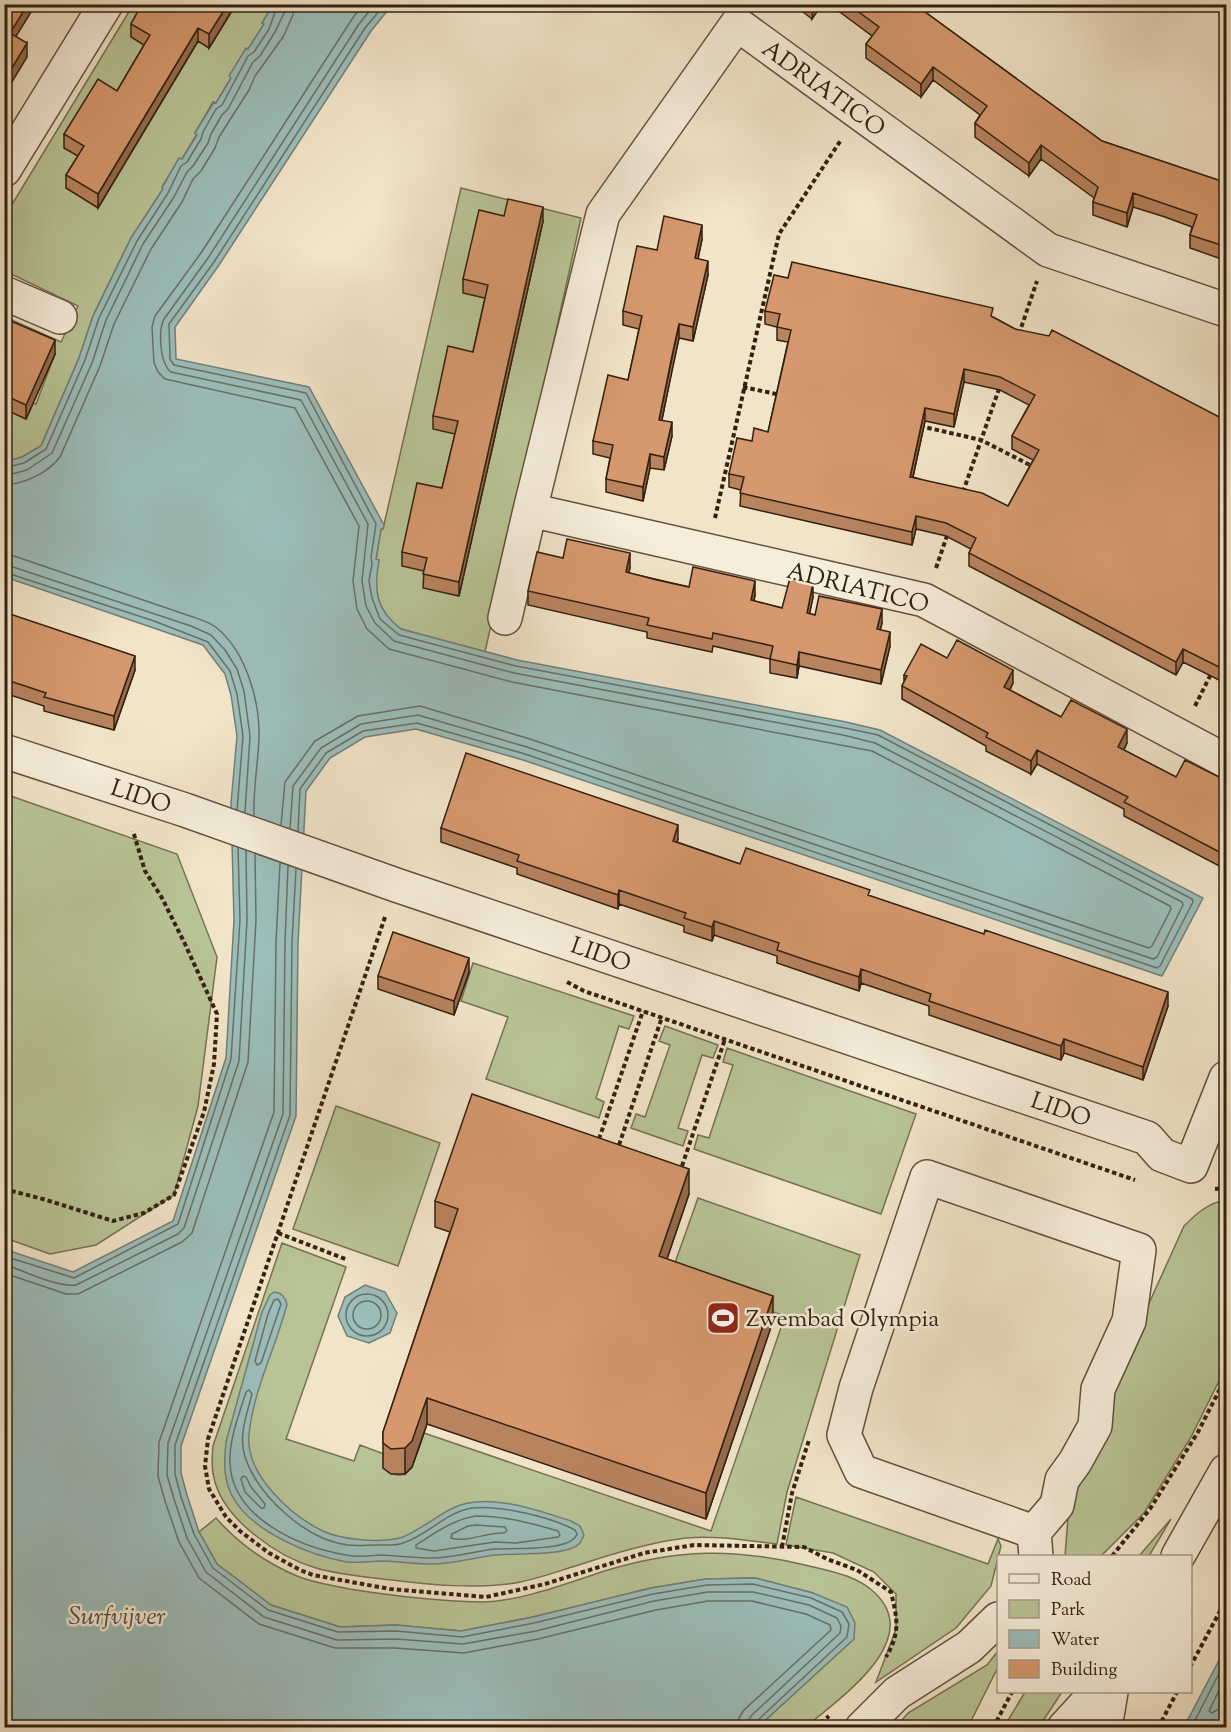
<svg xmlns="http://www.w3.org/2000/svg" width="1231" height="1732" viewBox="0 0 1231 1732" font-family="'Sorts Mill Goudy',serif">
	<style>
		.green { fill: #b9c496; stroke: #767253; stroke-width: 1.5; fill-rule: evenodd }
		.water { fill: #9cbebb; stroke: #727f77; stroke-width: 1.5 }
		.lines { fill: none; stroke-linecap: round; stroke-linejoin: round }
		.shore { stroke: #687066; stroke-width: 1.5 }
		.minor-casing { stroke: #62523e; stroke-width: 36 }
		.path { stroke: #332110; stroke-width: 4; stroke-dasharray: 4.5 3; stroke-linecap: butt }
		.minor { stroke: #f6eddb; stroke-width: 33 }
		.wall { fill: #b8835f; stroke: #332110; stroke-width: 1.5; fill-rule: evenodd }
		.shaded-wall { fill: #966a4d; stroke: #332110; stroke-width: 1.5 }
		.building { fill: #d6986e; stroke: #332110; stroke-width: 1.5; fill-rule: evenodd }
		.labels { text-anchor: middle; stroke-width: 5; stroke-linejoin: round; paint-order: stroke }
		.street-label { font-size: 24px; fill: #332110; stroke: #f6eddb }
		.poi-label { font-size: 24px; fill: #332110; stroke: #f6eddb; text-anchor: start }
		.water-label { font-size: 26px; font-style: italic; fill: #525043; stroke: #f6eddb }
	</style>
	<rect width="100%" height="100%" fill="#f1e4c8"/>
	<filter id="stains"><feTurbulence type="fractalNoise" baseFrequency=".00333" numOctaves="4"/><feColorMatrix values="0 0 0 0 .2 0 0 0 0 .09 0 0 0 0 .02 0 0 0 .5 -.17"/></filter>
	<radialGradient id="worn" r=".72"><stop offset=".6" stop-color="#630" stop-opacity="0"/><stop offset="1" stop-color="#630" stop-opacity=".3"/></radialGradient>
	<path class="green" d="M133,5H151L150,49L84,159L98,207L198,41L209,48L236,5H273L262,23L264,24L216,103L213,102L195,133L197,134L182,159H179L162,187L163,189L131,238L93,316L79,358L41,446L22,457L5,462V409L26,419L33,403L36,404L55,354L5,353V317L61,342L78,306L5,271V216Z
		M461,188L581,218L485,652L401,629L390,621L379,603L375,581L379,560H376L381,529H383ZM543,221L520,323L485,315L488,299L464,293ZM512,357L490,459L454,452L458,435Z
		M5,794L177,854L217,957L198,1106L174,1195L96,1245L50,1254L5,1238Z
		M473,963L634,1016L629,1029L619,1026L596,1098L604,1102L599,1118L486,1079L508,1017L461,1001Z
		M665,1026L718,1045L713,1058L702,1055L678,1128L688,1131L683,1146L631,1128L636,1114L645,1117L670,1045L659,1041Z
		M727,1048L916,1114L881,1214L694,1149L698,1135L709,1138L733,1065L723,1062Z
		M336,1106L440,1143L398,1266L293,1229Z
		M698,1198L860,1255L787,1492L777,1544C748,1541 716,1535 686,1538C652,1542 618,1552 585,1563C561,1570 539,1579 515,1583C474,1589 432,1585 392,1580C367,1577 340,1575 316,1568C278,1557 226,1521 215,1482C211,1470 212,1458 213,1446L282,1243L346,1267L286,1439L354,1461L360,1445L384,1454L383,1464C408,1496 417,1452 424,1433L711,1531L785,1316L670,1277Z
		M1226,1200V1367L1191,1437L1144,1513L1101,1556H1065L1069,1505L1106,1434L1113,1383L1184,1226C1197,1213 1208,1203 1226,1200Z
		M796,1497L988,1564L998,1539L1001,1546L991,1586L956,1628L876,1682L896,1629V1594L874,1572L833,1553L786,1545Z
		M216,1518C238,1543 266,1563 297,1576C313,1583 332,1585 350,1589C393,1596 437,1601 481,1602C520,1602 570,1582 608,1570C678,1549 734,1548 805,1565C830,1571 856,1575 875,1593C925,1641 838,1699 806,1727H758L854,1639L813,1593L755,1578L706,1579L651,1588L533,1617L461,1631L396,1625L340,1627L271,1605L217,1564L199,1532Z
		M1171,1519L1149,1556H1139Z
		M998,1651V1667L968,1727H896L908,1713L987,1665Z
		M1025,1692H1062L1039,1727H1004Z"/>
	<path class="water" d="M273,5H392L371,31L219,265L175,327L176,359L309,387L384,525L383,529H381L376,559L379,560C374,590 375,609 401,629L517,660L846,722L880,730L1203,898L1162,976L523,760L416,729L365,737L330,758L306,791L298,943L296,1116L181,1446V1473L187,1495L199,1532L217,1564L271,1605L340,1627L396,1625L461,1631L533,1617L651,1588L706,1579L755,1578L813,1593L847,1607L855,1623L854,1639L758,1727H5L4,1249L73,1272L173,1221L226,1058L234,920L231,803L237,736L231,695L225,674L203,645L5,577V462L22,457L41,446L79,358L93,316L131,238L163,189L162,188L179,158L182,159L197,135L195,133L214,102L216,103L231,78L229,76L246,48L248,49L264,24L262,23Z
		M365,1285L385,1292L397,1313L390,1333L369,1343L347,1336L338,1316L345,1297Z
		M274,1292C282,1293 285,1297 287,1304C276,1348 253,1390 249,1435C245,1474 291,1516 323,1531C342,1540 379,1543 400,1538C410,1536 439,1515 451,1509C486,1491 536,1510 571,1521L580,1526L584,1535C583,1536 581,1542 580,1543C567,1557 514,1553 496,1555C475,1557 454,1564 433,1564C414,1564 396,1561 378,1561C367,1562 358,1563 347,1562C311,1556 253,1532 234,1499C223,1482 224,1461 226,1442L262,1312L270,1295Z
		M1226,1647V1716L1221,1727H1184Z"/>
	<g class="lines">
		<path class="shore" d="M4,468L24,463L46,449L85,360L99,318L137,241L168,193L181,166L187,162L201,139L203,132L216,109L222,105L248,56L254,52L269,29L278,4
			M4,476L27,470L52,453L92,363L106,320L143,244L174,197L187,172L193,166L208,143L211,134L222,115L228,109L253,62L260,56L275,32L285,11L286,4
			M4,485C24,484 48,473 60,457L100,366L114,324L151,249L182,202L193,179L201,171L215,148L219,137L249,90L255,76L283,37L293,15L295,4
			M4,555L14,556L193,617C202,620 212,623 218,629C246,653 260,701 259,738C258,764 253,789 254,815
			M4,564L191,626L211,635L225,650L237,669L244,691L250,736L245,812
			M4,572L154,621L208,642L230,671L237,694L243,736L237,810
			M281,825L285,782L315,741L358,716L420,706L530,739L1149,948L1152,946L1171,909L1170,906L872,751L512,682L389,649L367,629L357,609L353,581L359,526L295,408L165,379L158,372L154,363L152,327L155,316L201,253L352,19L363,4
			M290,828L293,786L321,748L361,724L418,715L527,747L1153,959L1157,957L1183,905L1182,902L875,743L843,735L514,673L394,641L375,623L366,606L362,581L368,524L301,400L171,372C160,364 158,331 164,319L208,258L359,24L375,4
			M298,831L300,789L326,753L363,731L417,723L525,754L1157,968L1160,966L1193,902L1192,899L878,735L845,728L516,666L399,635L380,619L372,598L369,581L372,564L371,557L376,524L306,393L174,365L170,359L169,324L214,262L365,28L385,4
			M280,863L276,942L274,1112L159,1442L158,1476L165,1501L179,1542L199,1578L259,1624L335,1648H395L464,1653L538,1639L656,1610L708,1601H752L806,1614L830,1625L831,1630L744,1710L739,1718L738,1728
			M288,866L285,942L283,1114L168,1443L167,1475L174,1499L187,1538L206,1572L264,1617L337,1640L396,1639L463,1644L536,1631L654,1601L708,1592H753L809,1605L837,1618L841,1626L840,1633L752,1715L748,1721L747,1728
			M296,869L292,942L290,1115L175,1445V1474L181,1497L194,1534L213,1568L268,1610L338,1632L396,1631L462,1637L534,1623L653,1594L707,1585L753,1584L811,1598L842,1612L849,1624L847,1637L757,1721L755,1728
			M4,1256L74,1278L178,1224L231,1059L240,920L238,848
			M4,1264C24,1271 56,1287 76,1285L178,1234L184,1228L239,1061L247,920L246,851
			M4,1273L66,1294H78L182,1242L192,1233L248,1062L256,920L255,854
			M346 1315a21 21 0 1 1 42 0a21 21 0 1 1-42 0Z
			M278,1299L281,1304L261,1363L257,1365L255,1361L268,1314L274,1300Z
			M353 1315a14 14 0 1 1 28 0a14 14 0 1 1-28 0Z
			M249,1390L252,1394C247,1414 238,1436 245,1457C258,1496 306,1540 348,1545C357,1546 367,1545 376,1545C384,1545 396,1546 403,1543C428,1535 446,1512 472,1508C500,1505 551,1517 575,1530L577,1534C571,1552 512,1548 495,1549C474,1551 454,1558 432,1558C416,1558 399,1556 382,1555C370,1555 358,1558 346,1555C299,1547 232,1518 230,1463C229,1439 239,1415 246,1392Z
			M243,1476L246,1477L251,1487L265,1504L264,1508H261L245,1492L241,1479Z
			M476,1516C504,1516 531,1523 558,1531L560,1535L558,1537L516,1543L495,1542L434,1551L416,1548V1545C435,1533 454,1519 476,1516Z
			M476,1525L505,1527L507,1531L504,1533C487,1532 467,1543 451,1538L452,1534L468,1526Z
			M1226,1676L1209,1711L1212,1713L1220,1708H1226
			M1191,1728L1226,1660"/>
		<defs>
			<path id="minor" d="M4,170L106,4
				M4,293L60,317
				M530,510L924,600L1226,761
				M505,618L530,510L603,214L737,24L1048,250L1226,310
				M4,751L185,810L396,885L1147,1138L1162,1155L1191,1166L1226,1078
				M1034,1532L861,1471L844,1435L856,1388L927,1177L1139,1250L1129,1321L1098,1389L1095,1426L1075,1462L1062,1480L1057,1505L1034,1532L1036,1556
				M1178,1556L1226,1471
				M862,1728L897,1693L969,1647L998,1619
				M1064,1728L1097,1692
				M1105,1728L1111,1692"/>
		</defs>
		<use href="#minor" class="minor-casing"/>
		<path class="path" d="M1019,334L1037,281
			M743,387L781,395
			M920,426L981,440L1034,467
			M963,492L1000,386
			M715,518L779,234L841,140
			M936,568L948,533
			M1195,706L1212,672
			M385,917L208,1439L205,1466L209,1489L226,1517L240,1531L269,1553L300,1570L313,1575L390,1589L486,1597L545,1584L644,1553L694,1545L804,1547L827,1559L857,1570L891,1592C897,1618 901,1632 886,1657
			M567,982L584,991L1135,1180
			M599,1139L643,1011
			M619,1145L662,1017
			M682,1166L725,1039
			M4,1189L43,1199L113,1221L144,1213L174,1195L204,1112L214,1064L217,1014L185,944L162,898L145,871L133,831
			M1215,1189L1226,1188
			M278,1233L348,1260
			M782,1547L792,1493L809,1440
			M1112,1556L1150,1509L1198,1432L1226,1377
			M1190,1667L1226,1600
			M815,1728L829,1716
			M993,1728L1012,1692
			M1158,1728L1177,1692"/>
		<use href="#minor" class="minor"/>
	</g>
	<path class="wall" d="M142,4H236L209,48L198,41L98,208L66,188V175L78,156L64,148V134L117,91L144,45L131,37V24Z
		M793,4H822L812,19Z
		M829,4H914L1102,141L1227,183V261L1190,248V235L1192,227L1165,217L1133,207L1127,227L1093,215V202L1094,198L1041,159L1029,176L975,137V123L980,115L933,80L921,97L866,58V44L872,36Z
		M504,216L543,221L459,596L423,588L424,571L402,566V552L442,488L455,434L433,429V416L473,352L485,298L463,293V279Z
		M702,239L698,259L708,275L693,341L679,338L672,369L662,420L672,436L664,470L650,468L643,501L606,492V479L610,458L593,454V441L628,380L639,329L623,325V311L657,250Z
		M765,311L993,317L1015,329L1227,421V684L1183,662L1176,675L1072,620L969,566V553L971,549L946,536L916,529L912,545L740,506L741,490L729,487V474L752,441L768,432L788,342L777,340V327L765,324ZM964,382L1000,390L1029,405L1012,436V449L1033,460L1008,506L913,477L925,421L954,427Z
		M4,318L55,354L26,419L4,409Z
		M563,558L630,567L629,573L689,587L755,595L754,601L782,608L813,597L809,614L882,623L880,630L890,646L881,684L799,666L797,678L770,673V659L713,646L712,652L647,638V632L528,605V591Z
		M4,612L135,670L114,730L44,711V706L4,693Z
		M947,658L1013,683L1010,690L1061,717L1127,743L1124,750L1176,777L1227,781V870L1124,816V809L1037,764L1031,774L986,751V746L902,699V686L904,682V675Z
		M441,828L678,839L677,842L740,864L870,896L1168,1006L1143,1080L1064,1053L1061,1060L929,1015V1006L861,983L859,991L777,963V956L714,935L712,941L684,932V926L619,904L618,909L517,874V868L441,842Z
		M469,972L454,1015L378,989V976Z
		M689,1194L667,1259L773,1321L706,1519L427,1424L412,1467L405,1474H391L383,1468V1432L450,1232L435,1227V1201Z"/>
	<path class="shaded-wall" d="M28,4H36L10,46V33Z
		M228,4H236L209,48V34Z
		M813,4H822L812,19Z
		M198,28V41L98,208V194Z
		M27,43V57L4,95V81Z
		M933,67V80L921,97V84Z
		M1041,145V159L1029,176V163Z
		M1133,193V207L1127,227V213Z
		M543,207V221L459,596V582Z
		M702,225V239L695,272V258Z
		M708,261V275L693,341V327Z
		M679,324V338L659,433V420Z
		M55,340V354L26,419V405Z
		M964,369V382L954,427V414Z
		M925,408V421L910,490V477Z
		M672,422V436L664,470V457Z
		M650,454V468L643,501V487Z
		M916,516V529L912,545V532Z
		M630,553V567L626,586V572Z
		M755,581V595L751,614V600Z
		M813,583V597L807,627V613Z
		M882,609V623L877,643V629Z
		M890,632V646L881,684V670Z
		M1183,649V662L1176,675V662Z
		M799,652V666L797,678V665Z
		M135,656V670L114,730V716Z
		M1013,670V683L1004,701V687Z
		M1127,729V743L1118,761V747Z
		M1037,750V764L1031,774V761Z
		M678,825V839L673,855V841Z
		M619,890V904L618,909V895Z
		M714,921V935L712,941V927Z
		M469,958V972L454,1015V1001Z
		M861,969V983L859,991V977Z
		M1168,992V1006L1143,1080V1067Z
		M1064,1039V1053L1061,1060V1046Z
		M689,1169V1194L659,1282V1256Z
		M773,1296V1321L706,1519V1493Z
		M427,1398V1424L412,1467L405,1474V1448Z"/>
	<path class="building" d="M4,4H28L10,33L27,43L4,81Z
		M142,4H228L209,34L198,28L98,194L66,175L84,146L64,134L98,79L117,91L150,35L131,24Z
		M848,4H914L1102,141L1227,183V247L1190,235L1197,215L1133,193L1127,213L1093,202L1098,187L1041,145L1029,163L975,123L987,106L933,67L921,84L866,44L879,27Z
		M508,199L543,207L459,582L423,574L427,558L402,552L417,483L442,488L458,421L433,416L448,346L473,352L488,285L463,279L479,210L504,216Z
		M664,216L702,225L695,258L708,261L693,327L679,324L672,356L659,420L672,422L664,457L650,454L643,487L606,479L613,445L593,441L608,375L628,380L642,316L623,311L637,246L657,250Z
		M792,262L993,308L991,316L1015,329L1049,336L1052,330L1227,421V671L1183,649L1176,662L1072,607L969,553L976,538L946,523L916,516L912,532L740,493L744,477L729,474L737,438L752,441L754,428L768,432L791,330L777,327L780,314L765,311L774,275L788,278ZM964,369L1000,377L1035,395L1012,436L1039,450L1008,506L982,493L910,477L925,408L954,414Z
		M4,318L55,340L26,405L4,395Z
		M567,539L630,553L626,572L657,580L689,587L693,567L755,581L751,600L782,608L790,578L813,583L807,613L815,615L819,596L882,609L877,629L890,632L881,670L799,652L797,665L770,659L773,646L713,633L712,639L647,625L649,618L528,591L537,552L563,558Z
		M4,612L135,656L114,716L44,697L46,693L4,679Z
		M957,640L1013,670L1004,687L1061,717L1071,700L1127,729L1118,747L1176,777L1185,760L1227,781V856L1124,802L1128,797L1037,750L1031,761L986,737L988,733L902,686L907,676L904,675L921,644L947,658Z
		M466,753L678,825L673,841L740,864L746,848L870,890L868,895L984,934L985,930L1168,992L1143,1067L1064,1039L1061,1046L929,1001L931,994L861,969L859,977L812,962L777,950L779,943L714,921L712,927L684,918L686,913L619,890L618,895L517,861L519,855L441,828Z
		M393,932L469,958L454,1001L378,976Z
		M472,1094L689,1169L659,1256L773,1296L706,1493L427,1398L412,1441L405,1448L391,1449L383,1443V1432L458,1209L435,1201Z"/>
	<defs>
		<symbol id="stadium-square" viewBox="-11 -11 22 22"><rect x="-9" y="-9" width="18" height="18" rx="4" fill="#8f2418" stroke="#f6eddb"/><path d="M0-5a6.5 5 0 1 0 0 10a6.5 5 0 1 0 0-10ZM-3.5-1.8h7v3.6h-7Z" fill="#fff"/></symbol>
	</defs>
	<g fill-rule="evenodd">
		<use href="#stadium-square" x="704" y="1299" width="38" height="38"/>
	</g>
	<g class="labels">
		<g class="street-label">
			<text transform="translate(824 88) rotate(36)" y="8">ADRIATICO</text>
			<text transform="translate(858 587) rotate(14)" y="8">ADRIATICO</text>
			<text transform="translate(141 796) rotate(18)" y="8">LIDO</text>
			<text transform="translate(601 954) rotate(19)" y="8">LIDO</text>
			<text transform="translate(1061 1109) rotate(19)" y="8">LIDO</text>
		</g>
		<g class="poi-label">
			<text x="746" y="1326">Zwembad Olympia</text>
		</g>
		<g class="water-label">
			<text x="117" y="1624">Surfvijver</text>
		</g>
	</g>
	<rect width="1231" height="1732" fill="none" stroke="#f1e4c8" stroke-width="24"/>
	<rect x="6" y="6" width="1219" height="1720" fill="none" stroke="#332110" stroke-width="3"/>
	<rect x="12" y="12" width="1207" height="1708" fill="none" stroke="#332110" stroke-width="1.5"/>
	<rect x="997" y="1555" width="195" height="138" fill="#f6eddb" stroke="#a89b8a" stroke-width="1.5"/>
	<rect x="1009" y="1574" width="30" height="9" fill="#f6eddb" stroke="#a89b8a" stroke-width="1.5"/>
	<text x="1051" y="1585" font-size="18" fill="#332110">Road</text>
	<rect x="1009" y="1600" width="30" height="18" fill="#b9c496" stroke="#a89b8a" stroke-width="1.5"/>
	<text x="1051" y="1615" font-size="18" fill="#332110">Park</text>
	<rect x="1009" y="1630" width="30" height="18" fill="#9cbebb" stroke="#a89b8a" stroke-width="1.5"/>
	<text x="1051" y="1645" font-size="18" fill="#332110">Water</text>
	<rect x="1009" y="1660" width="30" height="18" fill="#d6986e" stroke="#a89b8a" stroke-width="1.5"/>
	<text x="1051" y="1675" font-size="18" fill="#332110">Building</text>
	<rect width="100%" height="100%" filter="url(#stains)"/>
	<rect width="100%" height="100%" fill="url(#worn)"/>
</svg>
